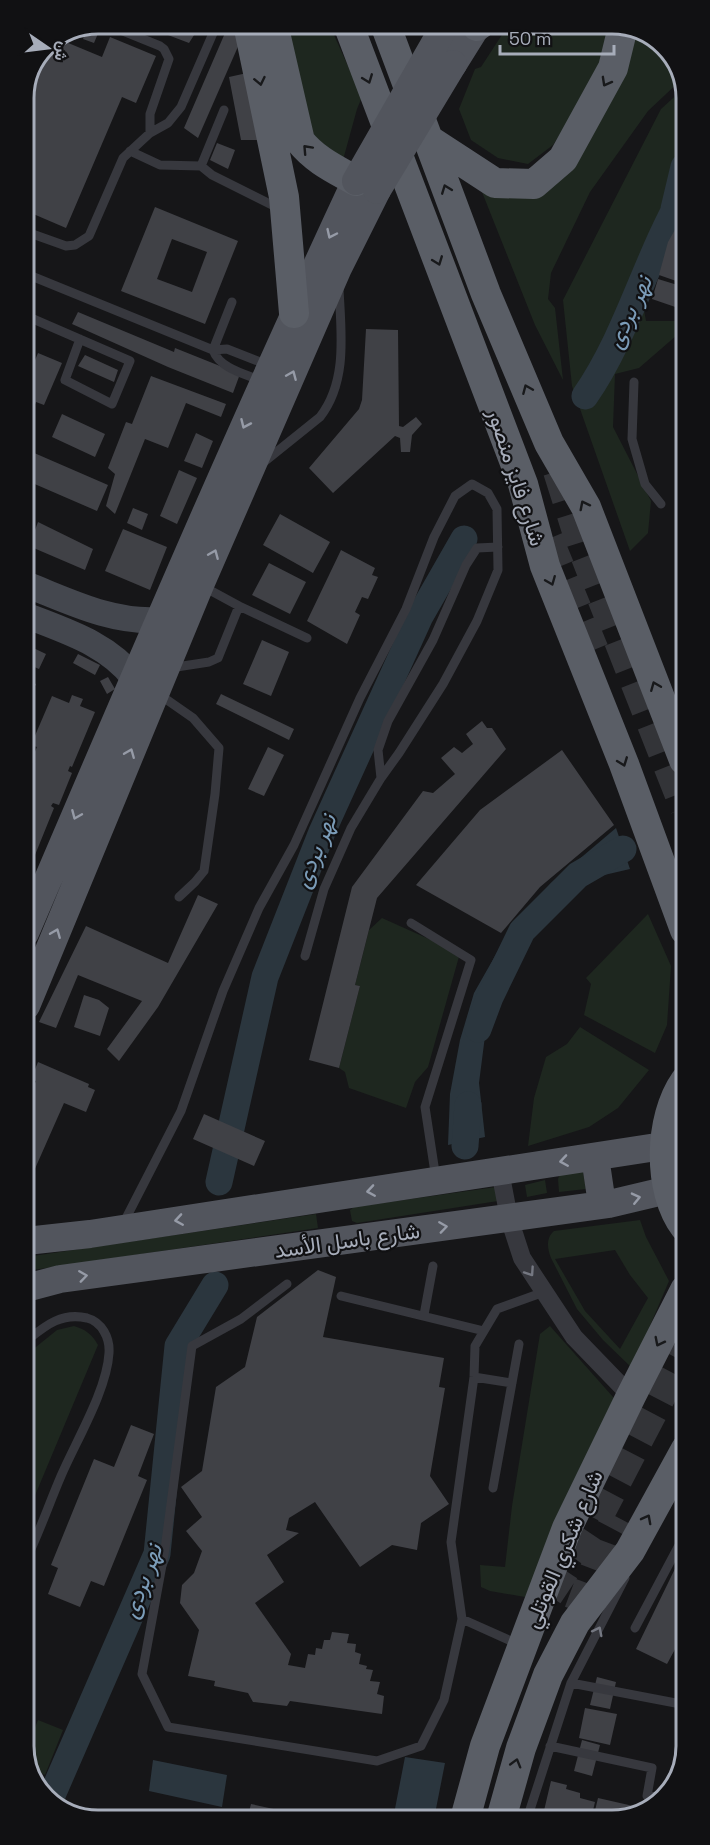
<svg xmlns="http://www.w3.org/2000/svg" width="710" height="1845" viewBox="0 0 710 1845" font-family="'Space Grotesk',Vazirmatn,sans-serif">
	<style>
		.green { fill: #1e271f; fill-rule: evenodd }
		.water { fill: #2b363e }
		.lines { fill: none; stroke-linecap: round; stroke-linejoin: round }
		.river { stroke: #2b363e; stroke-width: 27 }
		.building { fill: #404146; fill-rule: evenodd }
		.trunk-tunnel { stroke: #333438; stroke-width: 30; stroke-dasharray: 30 15; stroke-linecap: butt }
		.service { stroke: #37383e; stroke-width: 9 }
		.minor { stroke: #37383e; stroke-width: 18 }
		.secondary { stroke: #44474e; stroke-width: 26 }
		.primary { stroke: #52555d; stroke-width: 28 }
		.trunk { stroke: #5a5e66; stroke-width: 30 }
		.primary-bridge { stroke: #52555d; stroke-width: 28 }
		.oneway { stroke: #18191b }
		.oneway2 { stroke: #969ba7 }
		.oneway3 { stroke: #757882 }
		.labels { text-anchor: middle; stroke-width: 4.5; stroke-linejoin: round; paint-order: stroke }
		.street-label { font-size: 22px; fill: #a7adba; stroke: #111113 }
		.water-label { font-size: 24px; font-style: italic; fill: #7b9cb8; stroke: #111113 }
		.rim { fill: none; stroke: #a7adba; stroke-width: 3 }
	</style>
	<rect width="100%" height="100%" fill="#161618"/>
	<path class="green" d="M284,24H329L362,97L357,109L343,160L320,153L303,126Z
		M509,24H609L610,40L593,83L553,145L528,164L498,158L471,140L459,109L475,69L481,67Z
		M629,29L660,42L683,78L648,111L590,192L551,273L548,299L555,308L563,380L535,325L480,187H529Z
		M683,89L684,182L637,272L646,321H684V329L639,368L615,374L613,427L651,501L648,533L630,551L572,386L563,300L661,109Z
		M648,914L671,966L667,1025L655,1053L584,1015L591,984L586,978Z
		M382,918L460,953L428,1067L415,1082L406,1108L349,1088L345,1072L339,1068L360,986L355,985L369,930Z
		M580,1027L649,1070L618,1108L589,1127L528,1146L534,1098L546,1057L567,1044Z
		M583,1172L586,1189L559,1192L558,1179L560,1174Z
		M545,1180L547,1193L527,1197L525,1185Z
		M496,1187L498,1201L357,1223L352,1221L350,1210L354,1207Z
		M316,1214L318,1228L26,1271V1257Z
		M640,1220L646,1237L669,1281L632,1368L603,1340L577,1309L551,1258C547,1248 546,1238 554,1231ZM615,1250L630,1275L648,1298L620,1349L585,1311L555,1259Z
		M74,1326C86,1330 92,1334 98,1345L26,1517V1355L57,1330Z
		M550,1326L621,1406L525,1597L490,1591L481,1587L480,1565L505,1567L512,1506L540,1334Z
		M38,1720L63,1730L45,1775L27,1766V1748Z"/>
	<path class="water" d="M616,828L630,869L570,883L522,931L490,997L479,1083L485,1137L448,1145L450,1094L460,1040L474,993L508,933L551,883Z
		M405,1757L445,1763L434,1819H393Z
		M153,1760L227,1775L222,1807L149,1791Z"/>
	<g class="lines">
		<path class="river" d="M674,209L684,167
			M585,396C628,334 646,258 684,193
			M478,1029L490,997L522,931L578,875L623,849
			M465,1146L468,1105
			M219,1182L265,977L322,832L420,616L464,539
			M49,1802L157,1554L178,1346L215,1285"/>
	</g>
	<path class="building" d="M99,24H102L94,43L83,39L87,29Z
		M139,24H177L196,32L189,43Z
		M201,24H236L240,42L198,138L184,128L225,33Z
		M110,37L156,56L136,103L122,97L66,228L24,210V94L46,46L61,40L102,57Z
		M247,73L262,140H241L229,77Z
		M217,143L235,150L228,169L210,160Z
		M155,207L238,241L205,324L121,291ZM172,239L207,252L192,292L157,279Z
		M684,214V266L679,282L659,275L668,242Z
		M658,279L684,287V310L652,299Z
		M78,312L174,352L175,348L240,374L233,393L168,367L72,324Z
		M366,329L398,330L399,426L403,427L416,417L422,424L412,435L410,452H401L400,438L395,436L333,493L309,468L359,409L362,400Z
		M38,353L62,363L44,405L36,402L25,428V384Z
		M85,355L118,370L114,382L78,366Z
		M151,376L226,404L221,417L186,403L168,448L145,439L115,514L106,506L115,474L108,468L126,422L132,424Z
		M62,414L105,434L95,457L52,437Z
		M196,433L213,441L202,468L184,461Z
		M25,449L108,485L97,511L30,482L25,492Z
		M179,470L197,478L177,524L160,516Z
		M133,508L148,514L142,530L127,523Z
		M280,514L330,542L313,573L263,545Z
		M38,522L93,549L85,570L29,546Z
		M123,529L167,547L150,590L105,571Z
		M341,550L375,568L372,575L378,577L368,599L362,597L355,612L360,615L347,644L307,621Z
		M269,563L306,582L290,614L252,595Z
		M262,640L289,652L271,696L243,684Z
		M25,644L46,654L39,669L25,663Z
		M78,654L100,665L95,675L73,663Z
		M108,677L115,689L107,694L100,681Z
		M25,679L36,684L25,709Z
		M221,694L294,729L289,740L216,704Z
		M72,695L83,699L80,706L95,712L72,767L70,766L68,771L72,773L59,805L53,803L51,806L54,808L33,860L25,857V758L27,753L33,756L37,747L31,745L52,696L69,703Z
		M482,721L487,728H492L506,749L377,898L355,985L360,986L339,1068L309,1060L352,887L423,791L433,793L455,774L441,758L454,747L462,753L473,744L466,734Z
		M268,747L284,755L264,796L248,789Z
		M562,750L614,825L540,887L501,933L416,885L480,810Z
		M198,895L218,904L158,1007L119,1061L107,1049L142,1001L78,975L56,1028L39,1022L86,926L168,963Z
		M84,995L99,1000L109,1008L100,1036L74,1027Z
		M38,1062L89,1084L88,1087L95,1090L86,1112L64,1103L30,1180L26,1178V1104L36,1081L31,1079Z
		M204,1114L265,1141L254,1166L193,1139Z
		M318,1270L336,1277L323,1337L444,1358L439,1387L445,1388L430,1476L449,1504L421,1523L417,1550L392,1545L360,1567L315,1502L289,1518L286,1530L299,1533L267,1555L284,1582L255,1603L291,1654L288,1665L305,1668L308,1654L315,1655L316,1648L322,1649L324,1640H330L332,1632L349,1634L347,1643L356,1644L355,1652L361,1654L359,1664L367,1666L366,1669L373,1670L370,1681L380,1682L377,1694L384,1696L382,1714L290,1701L287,1706L253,1702L248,1693L214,1686L215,1681L188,1676L199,1630L180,1603L182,1585L194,1573L202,1551L186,1531L202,1517L181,1487L202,1471L216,1387L245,1367L257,1317Z
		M131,1425L154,1434L138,1476L147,1480L104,1586L91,1581L80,1607L48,1594L58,1568L51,1565L94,1459L114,1467Z
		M686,1546V1629L667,1664L636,1649Z
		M597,1677L616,1682L610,1709L590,1705Z
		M585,1708L617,1714L610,1745L579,1738Z
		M582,1740L600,1745L592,1776L574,1771Z
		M676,1744L686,1745V1747L674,1781Z
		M551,1781L567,1785L566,1789L580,1793V1798L595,1802L591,1819H542Z
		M598,1798L642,1808L641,1811L631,1818L593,1819Z
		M251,1804L320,1819V1820H247Z"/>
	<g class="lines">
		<path class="trunk-tunnel" d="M558,471L582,547L685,808
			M548,539L597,658
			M548,1595L590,1532L685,1350
			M579,1612L609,1532L617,1517"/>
		<path class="service" d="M123,31L160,46L164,49L169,59L150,114V133
			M224,110L201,166L212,175L280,209
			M130,151L160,165L201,166
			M24,231L66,246L75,245L89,236L123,158L150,133L168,123L181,107L217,24
			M24,273L213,350L227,349L268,365
			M232,302L213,350C220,369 245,374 262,381
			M24,315L130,361L112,404L65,380L80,339
			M634,382L632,439L645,484L661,504
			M264,462L320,417C348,381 341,332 339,289
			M239,606L307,638
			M170,668L209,662L218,658L239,606L204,587
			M160,695L193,718L219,748L215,794L204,871L195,882L179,897
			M381,778L378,750L388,721L433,640L466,565L477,548L498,547
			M411,923L471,960L425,1107L436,1179
			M123,1224L181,1111L223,991L259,908L294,845L360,698L406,609L434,537L455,496L472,484L488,493L497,509L498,570L477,621L443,684L399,753L381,778L351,828L324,889L305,956
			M287,1284L241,1319L192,1346L165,1549L142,1674L168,1727L377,1761L421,1746L444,1700L462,1619L451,1542L474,1377L475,1346L497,1309L544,1292
			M341,1296L484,1331
			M424,1315L433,1266
			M26,1341C45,1326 61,1312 87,1318C102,1322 110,1338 109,1353C107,1390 76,1441 61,1476C49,1504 39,1533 26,1560
			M474,1377L512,1383
			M493,1488L519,1344
			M462,1619L520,1645
			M635,1628L686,1532
			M571,1683L625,1578
			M550,1746L652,1768L647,1796L663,1797
			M527,1819L571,1683L686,1705"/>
		<path class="minor" d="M500,1171L509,1218L522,1258L574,1337L631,1396"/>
		<path class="secondary" d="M25,584C69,601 111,623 159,620
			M25,615C65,631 107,643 134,678"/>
		<path class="primary" d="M453,64L478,24
			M25,933C133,681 240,429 356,181
			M26,1006L200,585L338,268L377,190
			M595,1157L602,1204
			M26,1241L90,1234L663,1146
			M26,1288L60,1279L609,1204L668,1190"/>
		<path class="trunk" d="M248,24L284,197L294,313
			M273,24L300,141C315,160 335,169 356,181
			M348,24L523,484L545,566L624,764L685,930
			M385,24L486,294L549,443L586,507L684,760
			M477,26L480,24
			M426,138L495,183L534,184L563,159L613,68L623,27
			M685,1081C659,1118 657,1190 685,1227
			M465,1819L485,1746L567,1528L631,1396L685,1290
			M501,1819L521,1748L548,1675L575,1623L630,1551L686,1449"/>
		<path class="primary-bridge" d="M356,181L442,31
			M377,190L453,64"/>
	</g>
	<defs><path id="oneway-chevron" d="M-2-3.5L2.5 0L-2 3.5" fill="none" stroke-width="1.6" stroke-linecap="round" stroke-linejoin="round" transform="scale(1.5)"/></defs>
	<g class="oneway">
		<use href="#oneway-chevron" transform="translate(368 79) rotate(69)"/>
		<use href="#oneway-chevron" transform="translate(260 81) rotate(78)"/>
		<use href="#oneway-chevron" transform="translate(606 82) rotate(119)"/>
		<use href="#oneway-chevron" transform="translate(307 149) rotate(-133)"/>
		<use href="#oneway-chevron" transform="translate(446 189) rotate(-111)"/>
		<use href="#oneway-chevron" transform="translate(438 261) rotate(69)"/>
		<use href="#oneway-chevron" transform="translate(527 389) rotate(-113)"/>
		<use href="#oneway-chevron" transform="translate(584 505) rotate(-117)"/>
		<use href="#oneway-chevron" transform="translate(551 581) rotate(68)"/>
		<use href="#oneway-chevron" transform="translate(655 686) rotate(-112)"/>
		<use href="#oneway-chevron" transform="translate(623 762) rotate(69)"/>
		<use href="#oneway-chevron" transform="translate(659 1342) rotate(117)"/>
		<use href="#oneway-chevron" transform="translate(647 1519) rotate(-62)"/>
		<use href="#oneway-chevron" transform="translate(516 1763) rotate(-74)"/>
	</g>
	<g class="oneway2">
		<use href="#oneway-chevron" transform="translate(331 234) rotate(115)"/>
		<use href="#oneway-chevron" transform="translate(292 375) rotate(-67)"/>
		<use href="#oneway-chevron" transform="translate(245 424) rotate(114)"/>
		<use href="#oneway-chevron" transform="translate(214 554) rotate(-67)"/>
		<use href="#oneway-chevron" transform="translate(130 753) rotate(-68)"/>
		<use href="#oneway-chevron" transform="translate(76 815) rotate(113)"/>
		<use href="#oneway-chevron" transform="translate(56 933) rotate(-68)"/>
		<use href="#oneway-chevron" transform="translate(564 1161) rotate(171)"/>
		<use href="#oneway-chevron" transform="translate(371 1191) rotate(171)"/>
		<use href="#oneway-chevron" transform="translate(636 1198) rotate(-13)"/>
		<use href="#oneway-chevron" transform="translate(179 1220) rotate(171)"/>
		<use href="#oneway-chevron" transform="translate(443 1227) rotate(-8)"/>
		<use href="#oneway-chevron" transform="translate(83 1276) rotate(-8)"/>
	</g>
	<g class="oneway3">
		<use href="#oneway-chevron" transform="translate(530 1272) rotate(56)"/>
		<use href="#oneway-chevron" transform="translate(598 1631) rotate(-63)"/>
	</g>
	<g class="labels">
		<g class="street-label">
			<text transform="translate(517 477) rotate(72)" y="8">شارع فايز منصور</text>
			<text transform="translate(347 1240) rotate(-8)" y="8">شارع باسل الأسد</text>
			<text transform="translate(563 1549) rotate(-67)" y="8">شارع شكري القوتلي</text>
		</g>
		<g class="water-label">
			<text transform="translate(629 312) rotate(-65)" y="8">نهر بردى</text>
			<text transform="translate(315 851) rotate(-68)" y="8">نهر بردى</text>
			<text transform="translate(142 1581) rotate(-70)" y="8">نهر بردى</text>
		</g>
	</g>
	<path d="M0 0H710V1845H0ZM98 34H612A64 64 0 0 1 676 98V1746A64 64 0 0 1 612 1810H98A64 64 0 0 1 34 1746V98A64 64 0 0 1 98 34Z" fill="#111113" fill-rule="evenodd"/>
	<path class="rim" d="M98 34H612A64 64 0 0 1 676 98V1746A64 64 0 0 1 612 1810H98A64 64 0 0 1 34 1746V98A64 64 0 0 1 98 34Z"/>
	<g transform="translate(48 48) rotate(104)" stroke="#111113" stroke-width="4.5" paint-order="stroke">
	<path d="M0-4.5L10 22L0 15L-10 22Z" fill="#a7adba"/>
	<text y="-9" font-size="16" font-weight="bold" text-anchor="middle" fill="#a7adba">ش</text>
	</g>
	<path d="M500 45v9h114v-9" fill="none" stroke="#a7adba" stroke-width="3"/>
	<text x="509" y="45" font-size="18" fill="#a7adba" stroke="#111113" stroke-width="4.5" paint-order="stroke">50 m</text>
</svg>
